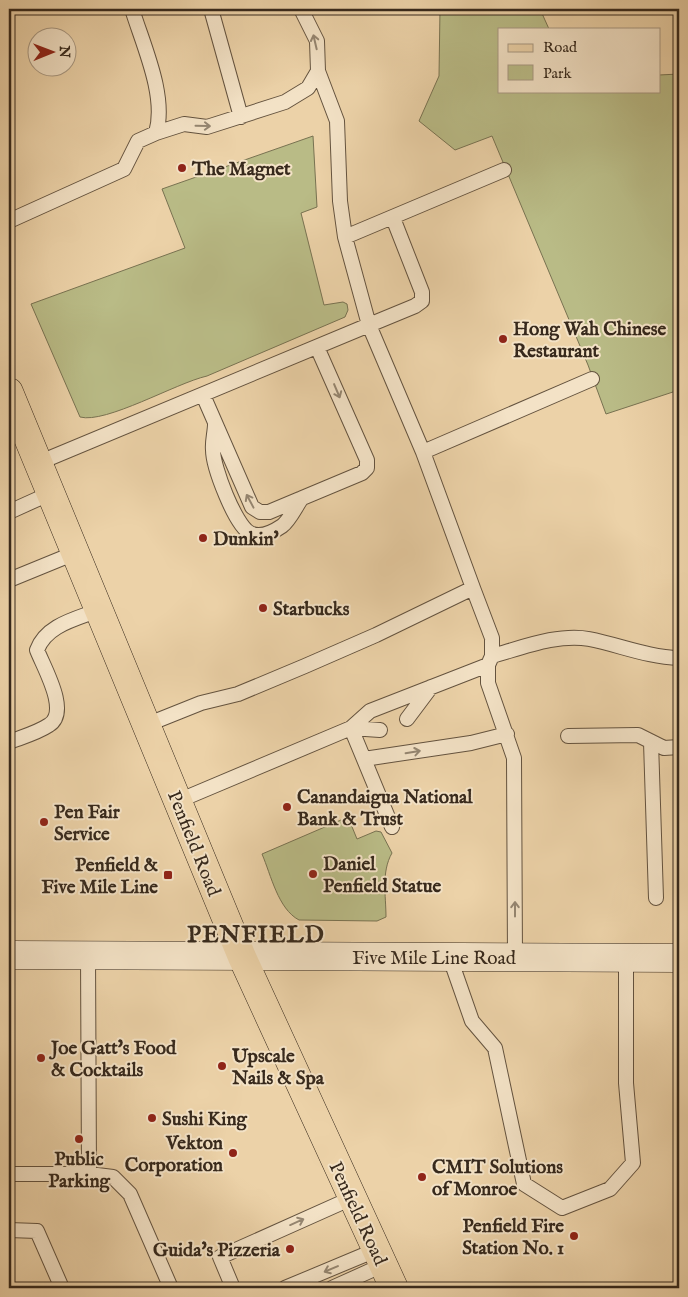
<svg xmlns="http://www.w3.org/2000/svg" width="688" height="1297" viewBox="0 0 688 1297" font-family="'IM FELL English',serif">
	<style>
		.green { fill: #b9bb86; stroke: #787251 }
		.lines { fill: none; stroke-linecap: round; stroke-linejoin: round }
		.service-casing { stroke: #64533f; stroke-width: 16 }
		.secondary-casing { stroke: #37291c; stroke-width: 29 }
		.primary-casing { stroke: #37291c; stroke-width: 29 }
		.service { stroke: #f3e2c6; stroke-width: 14 }
		.secondary { stroke: #f3e2c6; stroke-width: 28 }
		.primary { stroke: #ecd2a8; stroke-width: 28 }
		.oneway { stroke: #958671 }
		.poi-dot { fill: #8f2418; stroke: #f3e2c6; stroke-width: 2 }
		.labels { text-anchor: middle; stroke-width: 4; stroke-linejoin: round; paint-order: stroke }
		.poi-label { font-size: 19px; font-weight: bold; fill: #37291c; stroke: #f3e2c6; text-anchor: start }
		.street-label { font-size: 19px; fill: #37291c; stroke: #f3e2c6 }
		.district-label { font-size: 24px; font-weight: bold; letter-spacing: 1px; fill: #37291c; stroke: #f3e2c6 }
	</style>
	<rect width="100%" height="100%" fill="#ecd2a8"/>
	<filter id="stains"><feTurbulence type="fractalNoise" baseFrequency=".004" numOctaves="4"/><feColorMatrix values="0 0 0 0 .2 0 0 0 0 .09 0 0 0 0 .02 0 0 0 .5 -.17"/></filter>
	<radialGradient id="worn" r=".72"><stop offset=".6" stop-color="#630" stop-opacity="0"/><stop offset="1" stop-color="#630" stop-opacity=".3"/></radialGradient>
	<path class="green" d="M440,9H540L549,29H499V91H659V75L679,74V390L606,414L588,365L492,136L455,150L419,121L439,76Z
		M313,136L317,207L301,213L324,305L343,302L347,304L348,310L345,317L207,376C176,383 106,424 80,417L31,304L185,248L162,189Z
		M348,817L357,839L376,831L381,832L392,853C381,872 386,896 386,917L377,921L299,920C278,909 271,875 262,854Z"/>
	<g class="lines">
		<defs>
			<path id="service" d="M211,9L241,117
				M318,71L337,121L340,201L345,237L369,325L415,306L422,301V292L393,218
				M156,133L184,124L207,127L285,102L308,88L318,71L317,41L301,9
				M9,221L124,169L138,141L156,133C167,96 143,45 132,9
				M345,237L504,170
				M203,395L252,507L260,512H269L362,473L367,468V460L317,347
				M215,424C215,432 212,442 213,450C213,467 235,525 250,533C261,539 273,532 282,526C290,520 296,506 302,498
				M423,452L592,379
				M38,463L369,325L423,452L473,588L376,635L305,666L238,694L201,703L146,725
				M9,512L51,493
				M9,580L75,553
				M473,588L492,638V656C521,648 559,633 589,639C620,645 647,657 679,658
				M492,656L488,665V683L514,758L515,957
				M407,719L431,687
				M351,728L392,827
				M351,728L380,730
				M568,736L638,735L664,748L679,747
				M9,742C22,737 37,733 49,725C70,712 44,668 37,650C46,625 76,619 99,610
				M651,742L656,898
				M364,759L471,743L507,734
				M178,801L351,728L370,711L488,665
				M450,958L472,1021L495,1048L524,1184L562,1208L610,1189L633,1163L626,1083V958
				M9,1174H89L88,954
				M89,1174L113,1177L130,1194L171,1288
				M9,1230L37,1231L62,1288
				M233,1288L220,1257L352,1198
				M285,1288L376,1250
				M332,1288L383,1265"/>
			<path id="secondary" d="M9,955L679,958"/>
			<path id="primary" d="M9,392L242,957L394,1288"/>
		</defs>
		<use href="#service" class="service-casing"/>
		<use href="#secondary" class="secondary-casing"/>
		<use href="#primary" class="primary-casing"/>
		<use href="#service" class="service"/>
		<use href="#secondary" class="secondary"/>
		<use href="#primary" class="primary"/>
	</g>
	<defs><path id="oneway-shaft" d="M-6 0H5M1.5-3L5.5 0L1.5 3" fill="none" stroke-width="1.6" stroke-linecap="round" stroke-linejoin="round" transform="scale(1.25)"/></defs>
	<g class="oneway">
		<use href="#oneway-shaft" transform="translate(315 42) rotate(-103)"/>
		<use href="#oneway-shaft" transform="translate(203 126) rotate(1)"/>
		<use href="#oneway-shaft" transform="translate(337 391) rotate(67)"/>
		<use href="#oneway-shaft" transform="translate(250 501) rotate(-118)"/>
		<use href="#oneway-shaft" transform="translate(413 752) rotate(-9)"/>
		<use href="#oneway-shaft" transform="translate(515 909) rotate(-90)"/>
		<use href="#oneway-shaft" transform="translate(297 1222) rotate(-24)"/>
		<use href="#oneway-shaft" transform="translate(331 1269) rotate(157)"/>
	</g>
	<g class="poi-dot">
		<circle cx="182" cy="168" r="5"/>
		<circle cx="503" cy="339" r="5"/>
		<circle cx="203" cy="538" r="5"/>
		<circle cx="263" cy="608" r="5"/>
		<circle cx="287" cy="807" r="5"/>
		<circle cx="44" cy="822" r="5"/>
		<circle cx="313" cy="874" r="5"/>
		<rect x="163" y="870" width="10" height="10" rx="2.5"/>
		<circle cx="41" cy="1058" r="5"/>
		<circle cx="222" cy="1066" r="5"/>
		<circle cx="152" cy="1118" r="5"/>
		<circle cx="79" cy="1139" r="5"/>
		<circle cx="233" cy="1153" r="5"/>
		<circle cx="422" cy="1177" r="5"/>
		<circle cx="574" cy="1236" r="5"/>
		<circle cx="290" cy="1249" r="5"/>
	</g>
	<g class="labels">
		<g class="poi-label">
			<text x="192" y="175">The Magnet</text>
			<text x="513" y="335">Hong Wah Chinese<tspan x="513" dy="22">Restaurant</tspan></text>
			<text x="213" y="545">Dunkin'</text>
			<text x="273" y="615">Starbucks</text>
			<text x="297" y="803">Canandaigua National<tspan x="297" dy="22">Bank &amp; Trust</tspan></text>
			<text x="54" y="818">Pen Fair<tspan x="54" dy="22">Service</tspan></text>
			<text x="323" y="870">Daniel<tspan x="323" dy="22">Penfield Statue</tspan></text>
			<text x="158" y="871" text-anchor="end">Penfield &amp;<tspan x="158" dy="22">Five Mile Line</tspan></text>
			<text x="51" y="1054">Joe Gatt's Food<tspan x="51" dy="22">&amp; Cocktails</tspan></text>
			<text x="232" y="1062">Upscale<tspan x="232" dy="22">Nails &amp; Spa</tspan></text>
			<text x="162" y="1125">Sushi King</text>
			<text x="223" y="1149" text-anchor="end">Vekton<tspan x="223" dy="22">Corporation</tspan></text>
			<text x="79" y="1165" text-anchor="middle">Public<tspan x="79" dy="22">Parking</tspan></text>
			<text x="432" y="1173">CMIT Solutions<tspan x="432" dy="22">of Monroe</tspan></text>
			<text x="564" y="1232" text-anchor="end">Penfield Fire<tspan x="564" dy="22">Station No. 1</tspan></text>
			<text x="280" y="1256" text-anchor="end">Guida's Pizzeria</text>
		</g>
		<g class="street-label">
			<text transform="translate(195 843) rotate(68)" y="7">Penfield Road</text>
			<text x="434" y="964">Five Mile Line Road</text>
			<text transform="translate(359 1213) rotate(65)" y="7">Penfield Road</text>
		</g>
		<g class="district-label">
			<text x="256" y="942">PENFIELD</text>
		</g>
	</g>
	<rect width="688" height="1297" fill="none" stroke="#ecd2a8" stroke-width="30"/>
	<rect x="10" y="10" width="668" height="1277" fill="none" stroke="#37291c" stroke-width="2.5"/>
	<rect x="15" y="15" width="658" height="1267" fill="none" stroke="#37291c"/>
	<rect x="498" y="28" width="162" height="65" fill="#f3e2c6" stroke="#a89882"/>
	<rect x="508" y="44" width="25" height="8" fill="#ecd2a8" stroke="#a89882"/>
	<text x="543" y="52" font-size="15" fill="#37291c">Road</text>
	<rect x="508" y="65" width="25" height="15" fill="#b9bb86" stroke="#a89882"/>
	<text x="543" y="78" font-size="15" fill="#37291c">Park</text>
	<g transform="translate(52 52) rotate(89)"><circle r="24" fill="#f3e2c6" stroke="#a89882"/>
	<path d="M0-4L9 19L0 12L-9 19Z" fill="#8f2418"/>
	<text y="-8" font-size="14" font-weight="bold" text-anchor="middle" fill="#37291c">N</text>
	</g>
	<rect width="100%" height="100%" filter="url(#stains)"/>
	<rect width="100%" height="100%" fill="url(#worn)"/>
</svg>
